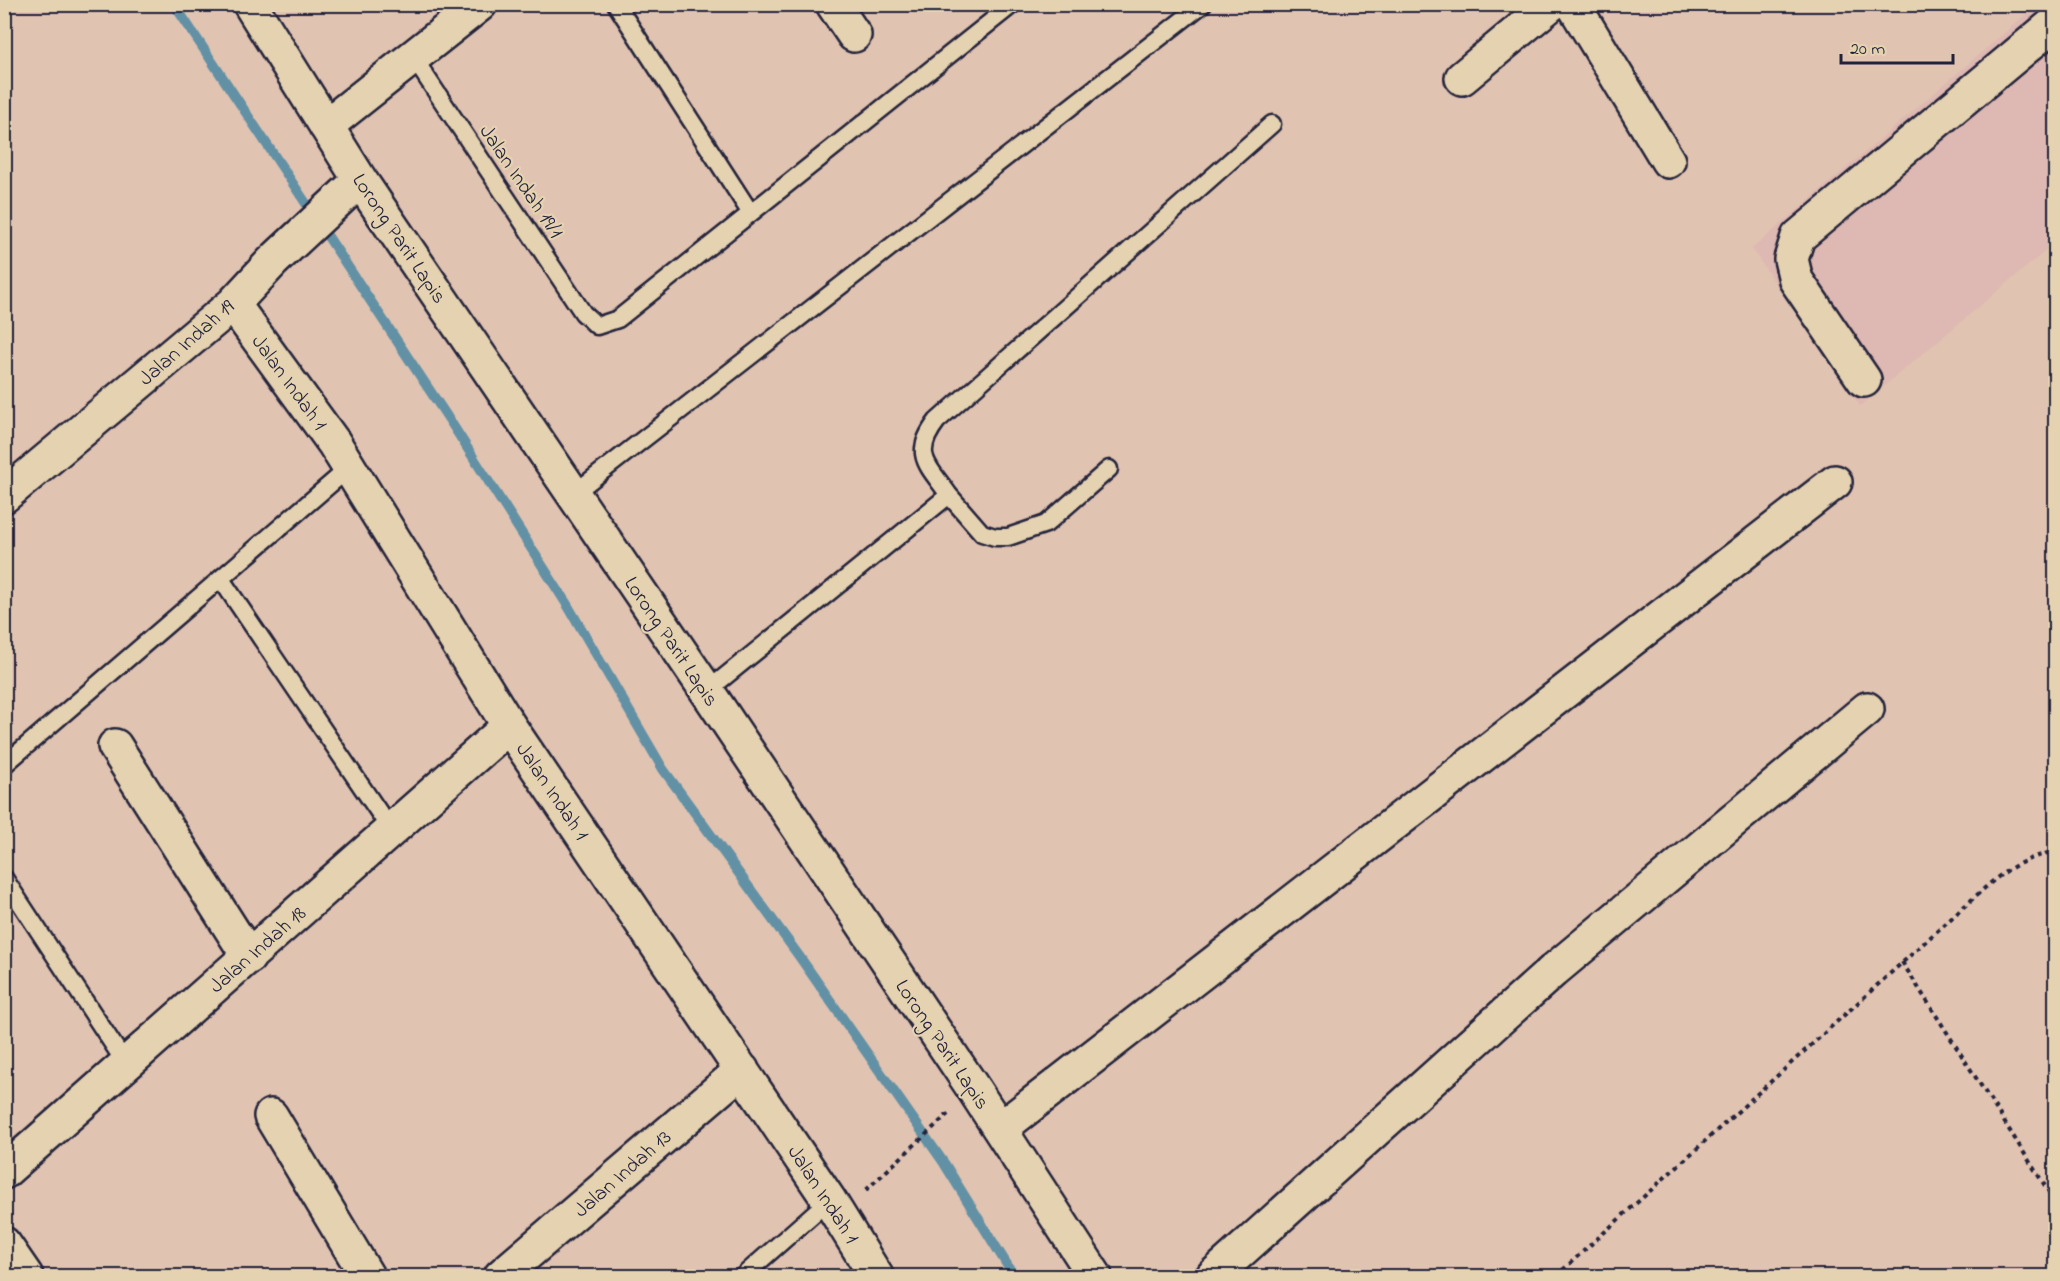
<svg xmlns="http://www.w3.org/2000/svg" width="2060" height="1281" viewBox="0 0 2060 1281" font-family="'Indie Flower',sans-serif">
	<style>
		.built { fill: #deb8b2 }
		.lines { fill: none; stroke-linecap: round; stroke-linejoin: round }
		.stream { stroke: #6291a5; stroke-width: 10 }
		.lane-casing { stroke: #22223b; stroke-width: 21 }
		.street-casing { stroke: #22223b; stroke-width: 38 }
		.path { stroke: #22223b; stroke-width: 4; stroke-dasharray: 4.5 4.5; stroke-linecap: butt }
		.lane { stroke: #e5d2b0; stroke-width: 16 }
		.street { stroke: #e5d2b0; stroke-width: 33 }
		.labels { text-anchor: middle; stroke-width: 4.5; stroke-linejoin: round; paint-order: stroke }
		.street-label { font-size: 21px; fill: #22223b; stroke: #e5d2b0 }
	</style>
	<rect width="100%" height="100%" fill="#e1c3b1"/>
	<filter id="ink" filterUnits="userSpaceOnUse"><feTurbulence type="fractalNoise" baseFrequency=".0167" numOctaves="2"/><feDisplacementMap in="SourceGraphic" scale="12" xChannelSelector="R" yChannelSelector="G"/><feConvolveMatrix kernelMatrix="1 2 1 2 8 2 1 2 1" color-interpolation-filters="sRGB"/></filter>
	<g filter="url(#ink)">
		<path class="built" d="M2037,5H2055V243L1860,406L1752,249Z"/>
		<g class="lines">
			<path class="stream" d="M174,4L452,424L568,606L663,769L799,956L944,1163L1014,1276"/>
			<defs>
				<path id="lane" d="M616,4L750,212
					M413,57L583,313L597,326L618,319L1013,4
					M573,494L1203,4
					M949,495C928,465 911,455 937,421L1272,124
					M221,579L391,830
					M707,691L949,495L982,533L995,537H1008L1046,524L1109,469
					M4,765L349,468
					M4,878L126,1064
					M743,1276L829,1200"/>
				<path id="street" d="M250,4L360,180L707,691L975,1091L1095,1276
					M833,4L854,35
					M1573,4L1668,161
					M1462,78L1551,4
					M326,126L480,4
					M233,304L334,443L509,726L829,1200L876,1276
					M1864,380L1796,280L1791,259L1798,237L2056,22
					M4,496L233,304L273,261L360,180
					M115,746L249,957
					M271,1116L367,1276
					M1000,1129L1835,482
					M4,1172L509,726
					M4,1244L26,1276
					M501,1276L742,1070
					M1213,1276L1554,970L1867,709"/>
			</defs>
			<use href="#lane" class="lane-casing"/>
			<use href="#street" class="street-casing"/>
			<path class="path" d="M1902,962L2056,1203
				M866,1190L948,1114
				M1556,1276L1988,885C2011,866 2027,858 2056,851"/>
			<use href="#lane" class="lane"/>
			<use href="#street" class="street"/>
		</g>
	</g>
	<g class="labels">
		<g class="street-label">
			<text transform="translate(522 181) rotate(56)" y="7">Jalan Indah 19/1</text>
			<text transform="translate(400 238) rotate(56)" y="7">Lorong Parit Lapis</text>
			<text transform="translate(186 342) rotate(-41)" y="7">Jalan Indah 19</text>
			<text transform="translate(290 382) rotate(54)" y="7">Jalan Indah 1</text>
			<text transform="translate(672 641) rotate(56)" y="7">Lorong Parit Lapis</text>
			<text transform="translate(553 791) rotate(56)" y="7">Jalan Indah 1</text>
			<text transform="translate(257 949) rotate(-41)" y="7">Jalan Indah 18</text>
			<text transform="translate(943 1044) rotate(56)" y="7">Lorong Parit Lapis</text>
			<text transform="translate(622 1173) rotate(-41)" y="7">Jalan Indah 13</text>
			<text transform="translate(824 1194) rotate(57)" y="7">Jalan Indah 1</text>
		</g>
	</g>
	<rect width="2060" height="1281" fill="none" stroke="#e5d2b0" stroke-width="24"/>
	<rect x="12" y="12" width="2036" height="1257" fill="none" stroke="#22223b" stroke-width="2" filter="url(#ink)"/>
	<path d="M1841 54v9h112v-9" fill="none" stroke="#22223b" stroke-width="3"/>
	<text x="1850" y="54" font-size="18" fill="#22223b" stroke="#e5d2b0" stroke-width="4.5" paint-order="stroke">20 m</text>
</svg>
